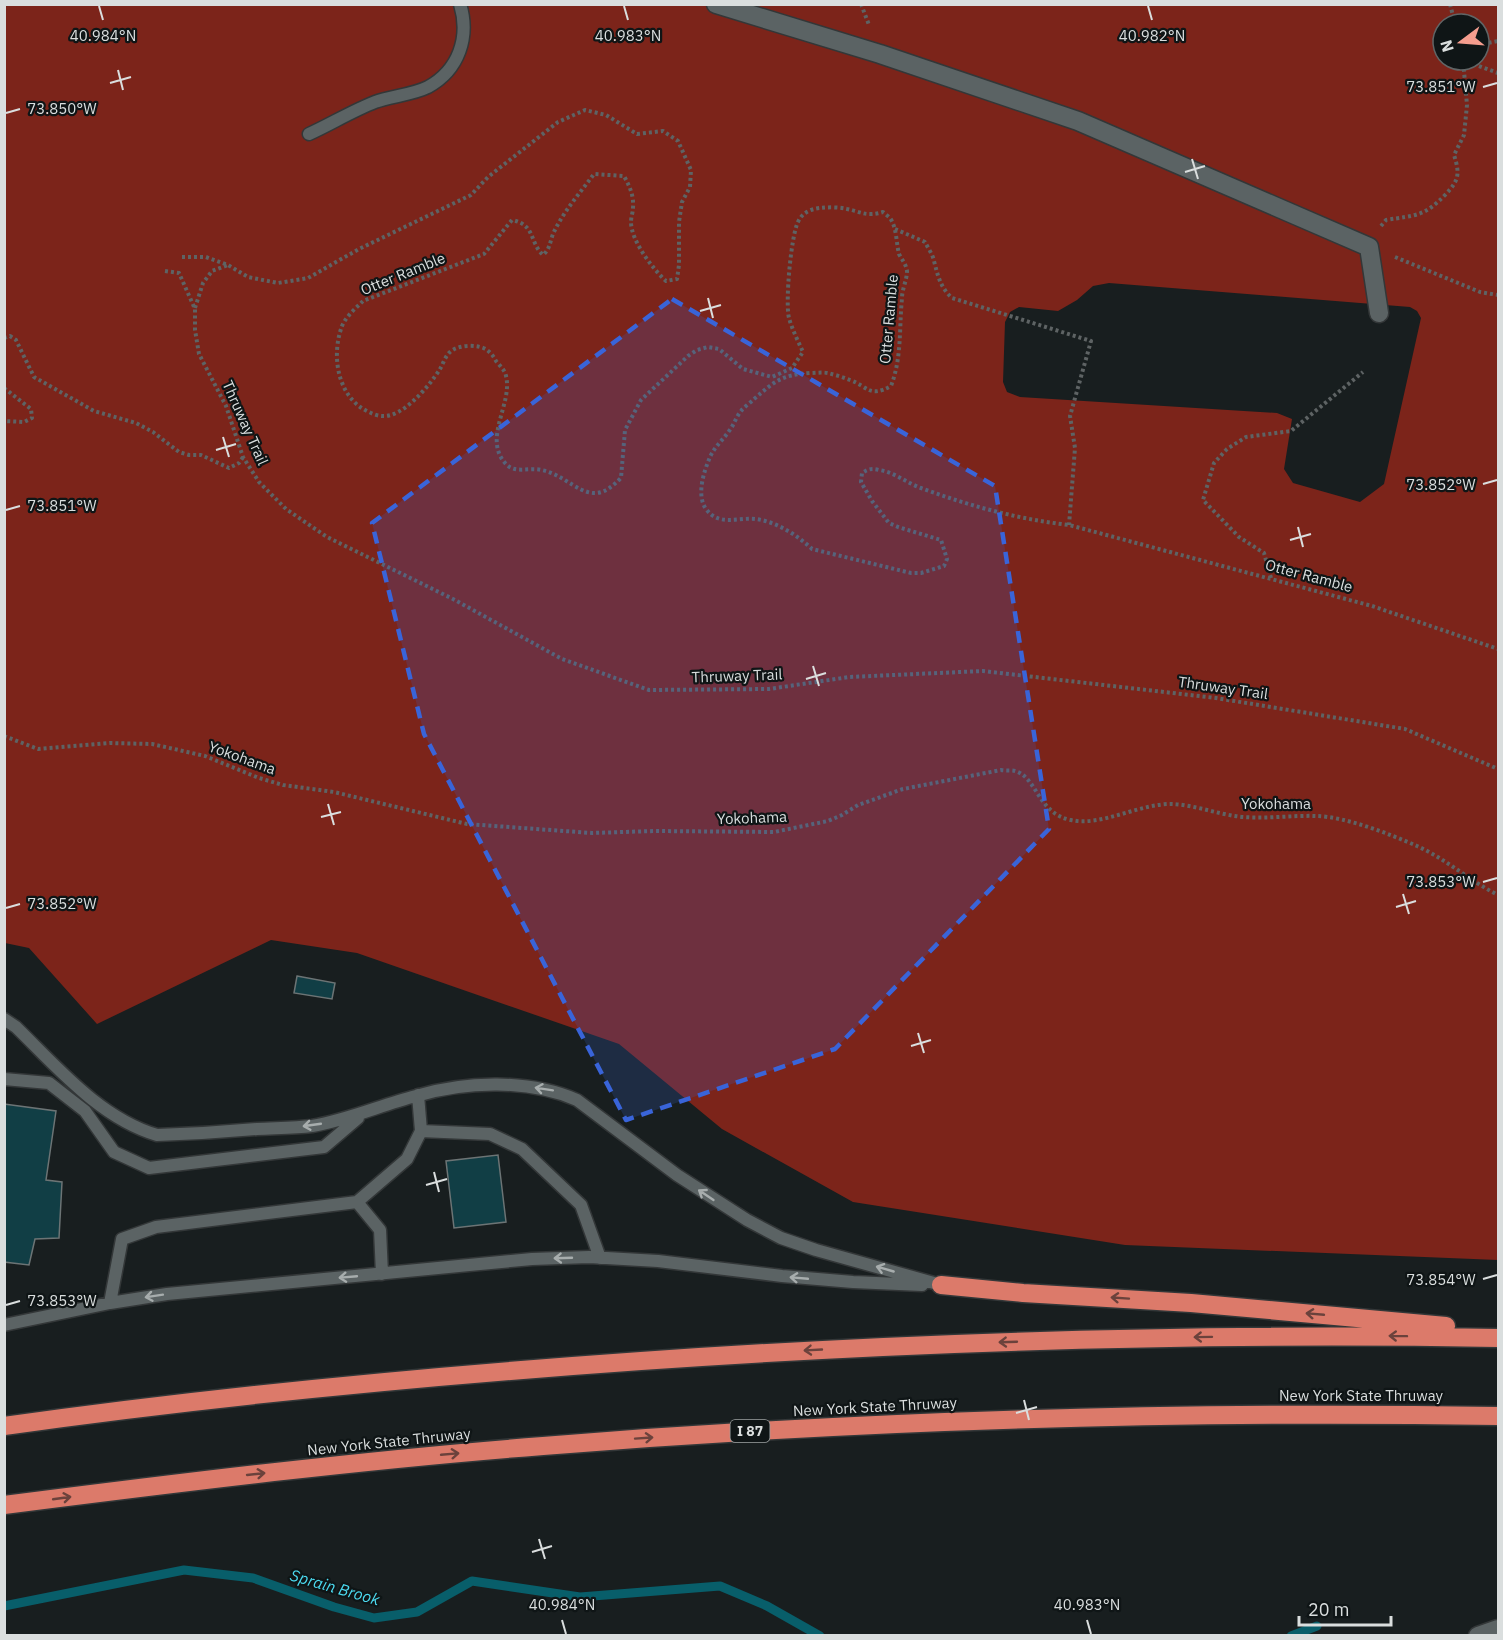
<svg xmlns="http://www.w3.org/2000/svg" width="1503" height="1640" viewBox="0 0 1503 1640" font-family="'IBM Plex Sans',sans-serif">
	<style>
		.forest { fill: #7c241a; fill-rule: evenodd }
		.lines { fill: none; stroke-linecap: round; stroke-linejoin: round }
		.stream { stroke: #085e6a; stroke-width: 9 }
		.building { fill: #113e45; stroke: #6c7475; stroke-width: 1.5 }
		.service-casing { stroke: #333738; stroke-width: 15 }
		.minor-casing { stroke: #333738; stroke-width: 21 }
		.tertiary-casing { stroke: #333738; stroke-width: 21 }
		.motorway-casing { stroke: #333738; stroke-width: 21 }
		.path { stroke: #5e6364; stroke-width: 4; stroke-dasharray: 3 3; stroke-linecap: butt }
		.service { stroke: #5b6364; stroke-width: 12 }
		.minor { stroke: #5b6364; stroke-width: 18 }
		.tertiary { stroke: #5b6364; stroke-width: 18 }
		.motorway { stroke: #dc7a6a; stroke-width: 18 }
		.oneway { stroke: #a7adad }
		.oneway2 { stroke: #6b423c }
		.marked { fill: #3964d9; fill-opacity: 0.2; stroke: #3964d9; stroke-width: 4.5; stroke-dasharray: 12 8; stroke-linejoin: round }
		.ticks { fill: none; stroke: #dadede; stroke-width: 2 }
		.labels { text-anchor: middle; stroke-width: 4.5; stroke-linejoin: round; paint-order: stroke }
		.shield { fill: #0f1516; stroke: #9da2a2; stroke-width: 1.5 }
		.shield-label { font-size: 14px; font-weight: bold; fill: #dadede }
		.street-label { font-size: 15px; fill: #dadede; stroke: #0f1516 }
		.water-label { font-size: 16px; font-style: italic; fill: #4cdbf1; stroke: #0f1516 }
		.ticks-label { font-size: 15px; text-anchor: middle; fill: #dadede; stroke: #0f1516; stroke-width: 4.5; stroke-linejoin: round; paint-order: stroke }
	</style>
	<rect width="100%" height="100%" fill="#181e1f"/>
	<path class="forest" d="M4,5H1498V1260L1125,1245L853,1202L722,1129L619,1044L357,953L271,940L97,1024L29,948L5,943ZM1443,24H1479V60H1443ZM1109,283L1410,307L1417,311L1421,318L1384,484L1360,502L1293,483L1284,469L1292,419L1277,413L1020,397L1007,392L1003,382L1005,322L1010,312L1019,307L1058,311L1077,300L1093,286Z"/>
	<g class="lines">
		<path class="stream" d="M4,1606L184,1570L253,1578L334,1607L374,1618L417,1612L472,1581L580,1597L720,1586L767,1606L820,1636
			M1291,1636L1317,1626"/>
	</g>
	<path class="building" d="M297,976L335,983L332,999L294,993Z
		M4,1104L56,1111L46,1180L62,1182L59,1238L35,1239L29,1265L4,1262Z
		M498,1155L506,1222L454,1228L446,1161Z"/>
	<g class="lines">
		<defs>
			<path id="service" d="M309,134C331,124 352,111 375,102C391,96 412,95 428,87C459,70 470,37 460,4
				M4,1019L16,1027C58,1068 100,1118 157,1135C191,1134 224,1132 257,1129C275,1128 294,1128 312,1126C348,1120 381,1105 416,1096C466,1081 529,1079 577,1100L677,1175L747,1220L781,1238L816,1250L941,1285
				M4,1079L49,1083L85,1111L114,1152L149,1168L324,1147L358,1118
				M421,1131L490,1134L522,1149L581,1205L600,1258
				M357,1202L407,1159L421,1131L418,1095
				M110,1303L122,1239L156,1227L357,1202L380,1230L382,1274
				M4,1325L110,1303L167,1294L532,1259L589,1257L658,1261L782,1276L853,1282L922,1285"/>
			<path id="minor" d="M716,4L880,54L1078,121L1369,247L1379,313"/>
			<path id="tertiary" d="M1478,1636L1498,1629"/>
			<path id="motorway" d="M941,1285L1023,1293L1191,1303L1446,1326
				M4,1426C216,1396 428,1376 641,1361C926,1341 1212,1333 1498,1338
				M4,1505C184,1482 363,1460 543,1446C861,1420 1180,1411 1498,1416"/>
		</defs>
		<use href="#service" class="service-casing"/>
		<use href="#minor" class="minor-casing"/>
		<use href="#tertiary" class="tertiary-casing"/>
		<use href="#motorway" class="motorway-casing"/>
		<path class="path" d="M861,4L869,25
			M1450,4L1455,24
			M1479,36L1488,43L1498,41
			M1469,60L1473,64L1498,73
			M1381,226L1386,220C1416,215 1424,217 1446,194C1459,180 1460,174 1454,155L1464,135L1467,105L1463,60
			M895,229L925,242C928,248 933,255 934,261C938,276 940,287 952,298L1091,341L1070,416L1075,448L1069,525
			M182,257H206L228,265L248,277L278,283L308,278L359,249L471,195L488,177L558,122L585,110L606,115L637,134L663,131L678,141L691,170L690,187L682,202L679,222V265L677,279L666,281C653,269 631,241 631,222C631,217 633,212 633,208C634,196 630,187 624,176L594,174C580,193 563,212 553,234C550,242 550,249 543,255C529,242 536,225 512,220L484,254L363,301C355,309 344,318 341,329C331,359 339,399 369,412C373,414 378,416 382,416C403,418 430,385 440,369C443,364 445,357 449,353C457,344 479,344 487,350C491,353 494,357 496,361C500,366 505,370 506,376C513,404 482,439 506,464C515,474 529,467 541,470C553,472 563,479 573,485C594,498 604,495 621,478L625,430L641,400L688,356L697,350L708,347L719,349L743,369L772,377L792,368L803,352C798,341 792,329 789,318C785,303 791,236 798,222C802,213 810,209 820,208C828,207 839,207 847,209C862,212 866,217 883,212C885,214 888,216 890,218C897,228 896,242 899,254C902,260 906,264 907,271C907,280 902,289 902,298C899,329 902,357 891,386C869,398 869,387 850,380C843,377 835,375 828,373C822,372 816,373 810,373C781,375 775,381 754,399C750,403 744,407 741,411C736,417 734,425 729,431C723,440 715,446 710,457C704,471 696,495 706,509C719,527 738,517 756,519C777,522 797,535 812,549L911,573H921L944,566L947,559L941,540L898,527L889,523L872,501L861,482L862,473C868,469 872,468 879,470C894,472 907,483 921,488C970,506 1017,519 1069,525L1372,606L1498,649
			M1395,257L1480,292L1498,295
			M165,271L179,273L195,309V330L199,354L226,406L243,457L259,482L286,509L327,537L453,599L562,659L649,690L769,689L849,677L983,671L1216,698L1405,729L1498,769
			M195,308L203,283L212,271L228,265
			M4,338L10,336L16,340L34,377L94,411L136,423L153,432L179,452L189,455H201L229,468L239,463L243,457
			M4,388L31,409L32,418L24,422L4,421
			M1271,578L1264,553L1239,537L1203,500L1214,463L1227,449L1246,437L1291,431L1363,372
			M4,736L38,749L110,743L152,744L205,756L259,778L283,785L334,792L467,824L592,833L654,831L774,832L828,821L842,815L858,805L903,789L1001,770C1006,771 1011,770 1015,771C1037,777 1038,814 1071,820C1101,827 1140,803 1173,804C1193,805 1215,813 1235,816C1261,820 1291,815 1317,816C1346,817 1390,834 1417,846C1446,859 1470,881 1498,895"/>
		<use href="#service" class="service"/>
		<use href="#minor" class="minor"/>
		<use href="#tertiary" class="tertiary"/>
		<use href="#motorway" class="motorway"/>
	</g>
	<defs><path id="oneway-shaft" d="M-6 0H5M1.5-3L5.5 0L1.5 3" fill="none" stroke-width="1.6" stroke-linecap="round" stroke-linejoin="round" transform="scale(1.5)"/></defs>
	<g class="oneway">
		<use href="#oneway-shaft" transform="translate(544 1089) rotate(-171)"/>
		<use href="#oneway-shaft" transform="translate(312 1125) rotate(172)"/>
		<use href="#oneway-shaft" transform="translate(706 1195) rotate(-146)"/>
		<use href="#oneway-shaft" transform="translate(563 1258) rotate(178)"/>
		<use href="#oneway-shaft" transform="translate(885 1269) rotate(-164)"/>
		<use href="#oneway-shaft" transform="translate(348 1277) rotate(175)"/>
		<use href="#oneway-shaft" transform="translate(799 1278) rotate(-175)"/>
		<use href="#oneway-shaft" transform="translate(154 1296) rotate(171)"/>
	</g>
	<g class="oneway2">
		<use href="#oneway-shaft" transform="translate(1120 1298) rotate(-176)"/>
		<use href="#oneway-shaft" transform="translate(1315 1314) rotate(-175)"/>
		<use href="#oneway-shaft" transform="translate(1398 1336) rotate(-179)"/>
		<use href="#oneway-shaft" transform="translate(1203 1337) rotate(179)"/>
		<use href="#oneway-shaft" transform="translate(1008 1342) rotate(178)"/>
		<use href="#oneway-shaft" transform="translate(813 1350) rotate(177)"/>
		<use href="#oneway-shaft" transform="translate(644 1438) rotate(-4)"/>
		<use href="#oneway-shaft" transform="translate(450 1454) rotate(-5)"/>
		<use href="#oneway-shaft" transform="translate(256 1474) rotate(-6)"/>
		<use href="#oneway-shaft" transform="translate(62 1498) rotate(-8)"/>
	</g>
	<path class="marked" d="M672,299L995,486L1049,829L835,1049L626,1120L424,734L372,523Z"/>
	<path class="ticks" d="M99,6L103,20M624,6L628,20M1148,6L1152,20M118,70L123,90M110,83L131,77M1483,87L1497,83M6,113L20,109M1192,159L1198,179M1185,172L1205,166M708,298L713,318M700,311L721,305M223,437L229,457M216,450L236,444M1483,484L1497,480M6,510L20,506M1298,527L1303,547M1290,540L1311,534M813,666L819,686M806,679L826,673M328,804L334,825M321,817L341,812M1483,882L1497,878M1403,894L1409,914M1396,907L1416,901M6,908L20,904M918,1033L924,1053M911,1046L931,1040M434,1172L439,1192M426,1185L447,1179M1483,1279L1497,1275M6,1305L20,1301M1024,1400L1029,1420M1016,1413L1037,1407M539,1539L545,1559M532,1552L552,1546M562,1620L566,1634M1087,1620L1091,1634"/>
	<g class="labels">
		<rect class="shield" x="730.5" y="1420" width="39" height="22" rx="4.5"/>
		<g class="shield-label">
			<text x="750" y="1436">I 87</text>
		</g>
		<g class="street-label">
			<text transform="translate(403 274) rotate(-22)" y="5">Otter Ramble</text>
			<text transform="translate(889 319) rotate(-85)" y="5">Otter Ramble</text>
			<text transform="translate(245 423) rotate(66)" y="5">Thruway Trail</text>
			<text transform="translate(1309 576) rotate(15)" y="5">Otter Ramble</text>
			<text transform="translate(737 676) rotate(-2)" y="5">Thruway Trail</text>
			<text transform="translate(1223 688) rotate(8)" y="5">Thruway Trail</text>
			<text transform="translate(242 758) rotate(20)" y="5">Yokohama</text>
			<text x="1276" y="809">Yokohama</text>
			<text transform="translate(752 818) rotate(-2)" y="5">Yokohama</text>
			<text x="1361" y="1401">New York State Thruway</text>
			<text transform="translate(875 1407) rotate(-3)" y="5">New York State Thruway</text>
			<text transform="translate(389 1442) rotate(-6)" y="5">New York State Thruway</text>
		</g>
		<g class="water-label">
			<text transform="translate(335 1587) rotate(16)" y="6">Sprain Brook</text>
		</g>
	</g>
	<g class="ticks-label">
		<text x="103" y="41">40.984°N</text>
		<text x="628" y="41">40.983°N</text>
		<text x="1152" y="41">40.982°N</text>
		<text x="1441" y="92">73.851°W</text>
		<text x="62" y="114">73.850°W</text>
		<text x="1441" y="490">73.852°W</text>
		<text x="62" y="511">73.851°W</text>
		<text x="1441" y="887">73.853°W</text>
		<text x="62" y="909">73.852°W</text>
		<text x="1441" y="1285">73.854°W</text>
		<text x="62" y="1306">73.853°W</text>
		<text x="562" y="1610">40.984°N</text>
		<text x="1087" y="1610">40.983°N</text>
	</g>
	<rect width="1503" height="1640" fill="none" stroke="#dadede" stroke-width="12"/>
	<g transform="translate(1461 42) rotate(254)"><circle r="28" fill="#0f1516" stroke="#606566" stroke-width="1.5"/>
	<path d="M0-4.5L10 22L0 15L-10 22Z" fill="#f59d8e"/>
	<text y="-9" font-size="16" font-weight="bold" text-anchor="middle" fill="#dadede">N</text>
	</g>
	<path d="M1299 1616v9h92v-9" fill="none" stroke="#dadede" stroke-width="3"/>
	<text x="1308" y="1616" font-size="18" fill="#dadede" stroke="#0f1516" stroke-width="4.5" paint-order="stroke">20 m</text>
</svg>
